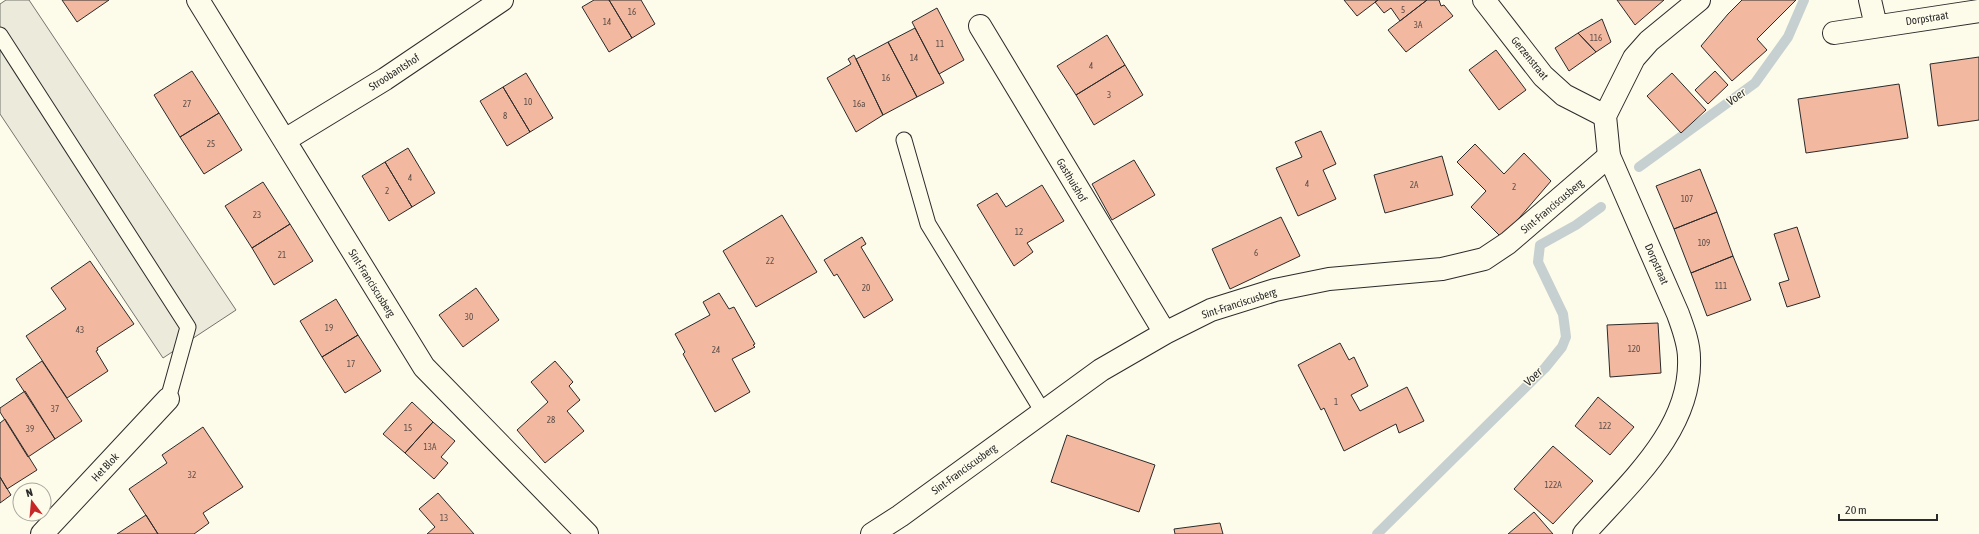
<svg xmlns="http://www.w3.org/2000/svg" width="1979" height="534" viewBox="0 0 1979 534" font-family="'Asap Condensed',sans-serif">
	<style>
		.parking { fill: #eceadb; stroke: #74746e }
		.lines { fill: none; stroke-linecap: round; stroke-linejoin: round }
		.stream { stroke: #c7d0d0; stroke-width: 10 }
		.building { fill: #f2b8a0; stroke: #2b2b2b }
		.lane-casing { stroke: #2b2b2b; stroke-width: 17 }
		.street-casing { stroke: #2b2b2b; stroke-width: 24 }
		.secondary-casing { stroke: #2b2b2b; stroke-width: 24 }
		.lane { stroke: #fdfbea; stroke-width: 15 }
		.street { stroke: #fdfbea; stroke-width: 22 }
		.secondary { stroke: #fdfbea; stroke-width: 22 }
		.labels { text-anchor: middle; stroke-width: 3; stroke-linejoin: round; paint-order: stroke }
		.number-label { font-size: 9px; fill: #5d4e48 }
		.street-label { font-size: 11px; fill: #2b2b2b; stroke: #fdfbea }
		.water-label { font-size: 12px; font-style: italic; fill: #2b2b2b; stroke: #fdfbea }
	</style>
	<rect width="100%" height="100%" fill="#fdfbea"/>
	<path class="parking" d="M6,0H29L236,310L163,358L0,114V4Z"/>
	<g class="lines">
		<path class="stream" d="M1639,167L1755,83L1788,37L1804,0
			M1377,534L1545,368L1562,347L1566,337L1563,314L1538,262L1540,245L1576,225L1601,207"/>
	</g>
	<path class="building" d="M62,0H109L77,22Z
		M594,0H609L632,38L609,52L582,7Z
		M609,0H641L655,24L632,38Z
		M1344,0H1378L1357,16Z
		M1378,0H1427L1400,21L1391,8L1384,13L1375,2Z
		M1427,0H1439L1441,6L1444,5L1453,16L1406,52L1388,30Z
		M1617,0H1664L1635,25Z
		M1742,0H1796L1757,39L1767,50L1732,81L1701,46L1728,14Z
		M937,8L964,60L939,74L912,22Z
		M1602,19L1611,42L1596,52L1578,33Z
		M915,28L944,83L917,97L888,42Z
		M1578,33L1596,52L1569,71L1555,48Z
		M1107,35L1125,65L1076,95L1057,66Z
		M888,42L917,97L883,115L856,59Z
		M1496,50L1526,90L1499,110L1469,70Z
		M854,55L883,115L856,132L827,78L851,64L848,59Z
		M1979,57V120L1938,126L1930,64Z
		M1125,65L1143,95L1094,125L1076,95Z
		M192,71L219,113L180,137L154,95Z
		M1715,71L1728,85L1708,104L1695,90Z
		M526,73L553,118L530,132L503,87Z
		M1672,73L1706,110L1681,133L1647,96Z
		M1899,84L1908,138L1806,153L1798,99Z
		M503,87L530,132L507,146L480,101Z
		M219,113L242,150L204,174L180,137Z
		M1321,131L1336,164L1323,170L1336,199L1298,216L1276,168L1302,157L1295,142Z
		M1475,144L1504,174L1524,153L1551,181L1502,238L1471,207L1486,191L1457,162Z
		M408,148L435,193L412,207L385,162Z
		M1442,156L1453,195L1385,213L1374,175Z
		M1134,160L1155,195L1112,220L1092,184Z
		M385,162L412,207L389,221L362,176Z
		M1700,169L1717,212L1674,229L1656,186Z
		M263,182L290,224L252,248L225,206Z
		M1042,185L1064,221L1027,243L1033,252L1014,266L977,205L997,193L1006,207Z
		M1717,212L1733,256L1691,273L1674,229Z
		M782,215L817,272L756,307L723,251Z
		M1281,217L1300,256L1230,289L1212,249Z
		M290,224L313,261L274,285L252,248Z
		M1797,227L1820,297L1787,307L1779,283L1789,280L1774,234Z
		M862,237L866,244L861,247L893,300L864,318L837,274L834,276L824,260Z
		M1733,256L1751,300L1707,316L1691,273Z
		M90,261L134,324L97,348L98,350L96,351L108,371L67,398L26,336L66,309L51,288Z
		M476,288L499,320L463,347L439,315Z
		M719,293L729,309L734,307L755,344L753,345L755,347L732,359L750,392L715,412L683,354L685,352L675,334L710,315L703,302Z
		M336,299L358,335L322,357L300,321Z
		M1658,323L1661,373L1610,377L1607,325Z
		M358,335L381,371L345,393L322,357Z
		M1340,343L1349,360L1354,357L1368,386L1351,395L1360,411L1407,387L1424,421L1399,433L1396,424L1344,451L1324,408L1321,410L1298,365Z
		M42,361L82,421L55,439L16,379Z
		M555,361L573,382L569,386L580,400L567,411L584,431L545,463L517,430L548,402L531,382Z
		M25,391L55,439L28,457L0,412V408Z
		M1598,397L1634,427L1610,455L1575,426Z
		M412,402L433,422L405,453L383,434Z
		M5,419L37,470L7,489L0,477V423Z
		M433,422L455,441L441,457L448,463L434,479L405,453Z
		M203,427L243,487L203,513L209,523L194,534H158L129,489L167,463L162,455Z
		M1067,435L1155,465L1139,512L1051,482Z
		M1553,446L1593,481L1553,524L1514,489Z
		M0,477L11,495L0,503Z
		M438,493L474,534H427L435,527L419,509Z
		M1534,512L1553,534H1508Z
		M146,515L158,534H117Z
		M1220,523L1223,534H1175L1174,529Z"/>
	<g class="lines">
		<defs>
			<path id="lane" d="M0,35L188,327L168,399
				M904,140L928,224L1043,412"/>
			<path id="street" d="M198,0L424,367L587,534
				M1484,0L1543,76L1564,95L1605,116
				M1870,0L1876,26
				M980,26L1165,333
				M1834,33L1979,11
				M285,140L385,79L502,0
				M42,534L168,399
				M872,534L900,516L1101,370L1165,333L1211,310L1275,290L1329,279L1442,269L1484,259L1508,243L1609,156"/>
			<path id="secondary" d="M1584,534C1628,484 1692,430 1689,358C1689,343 1683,328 1678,314L1609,156L1605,116L1634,58L1649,41L1699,0"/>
		</defs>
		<use href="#lane" class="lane-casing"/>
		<use href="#street" class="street-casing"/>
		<use href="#secondary" class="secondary-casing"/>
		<use href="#lane" class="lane"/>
		<use href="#street" class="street"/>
		<use href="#secondary" class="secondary"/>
	</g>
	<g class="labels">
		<g class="number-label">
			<text x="1403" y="13">5</text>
			<text x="632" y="15">16</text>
			<text x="607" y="25">14</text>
			<text x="1418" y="28">3A</text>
			<text x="1596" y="41">116</text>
			<text x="940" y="47">11</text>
			<text x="914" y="61">14</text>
			<text x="1091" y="69">4</text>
			<text x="886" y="81">16</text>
			<text x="1109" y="98">3</text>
			<text x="528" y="105">10</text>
			<text x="187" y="107">27</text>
			<text x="859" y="107">16a</text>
			<text x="505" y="119">8</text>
			<text x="211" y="147">25</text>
			<text x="410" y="181">4</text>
			<text x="1307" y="187">4</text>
			<text x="1414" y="188">2A</text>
			<text x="1514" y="190">2</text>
			<text x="387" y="194">2</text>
			<text x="1687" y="202">107</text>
			<text x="257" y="218">23</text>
			<text x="1019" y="235">12</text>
			<text x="1704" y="246">109</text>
			<text x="1256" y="256">6</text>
			<text x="282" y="258">21</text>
			<text x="770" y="264">22</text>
			<text x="1721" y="289">111</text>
			<text x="866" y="291">20</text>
			<text x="469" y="320">30</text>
			<text x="329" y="331">19</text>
			<text x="80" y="333">43</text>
			<text x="1634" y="352">120</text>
			<text x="716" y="353">24</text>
			<text x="351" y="367">17</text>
			<text x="1336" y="405">1</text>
			<text x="55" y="412">37</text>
			<text x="551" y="423">28</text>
			<text x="1605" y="429">122</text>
			<text x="408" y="431">15</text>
			<text x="30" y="432">39</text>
			<text x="430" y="450">13A</text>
			<text x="192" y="478">32</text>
			<text x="1553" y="488">122A</text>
			<text x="444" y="521">13</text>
		</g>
		<g class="street-label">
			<text transform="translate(1927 18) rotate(-9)" y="4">Dorpstraat</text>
			<text transform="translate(1530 58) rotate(51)" y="4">Gerzenstraat</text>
			<text transform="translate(394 72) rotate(-33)" y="4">Stroobantshof</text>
			<text transform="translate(1072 180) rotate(59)" y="4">Gasthuishof</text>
			<text transform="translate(1552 206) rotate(-40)" y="4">Sint-Franciscusberg</text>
			<text transform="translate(1657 264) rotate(66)" y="4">Dorpstraat</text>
			<text transform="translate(372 283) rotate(58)" y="4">Sint-Franciscusberg</text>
			<text transform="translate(1239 303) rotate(-18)" y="4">Sint-Franciscusberg</text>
			<text transform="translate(105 467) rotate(-47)" y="4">Het Blok</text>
			<text transform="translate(964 469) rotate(-36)" y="4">Sint-Franciscusberg</text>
		</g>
		<g class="water-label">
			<text transform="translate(1736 97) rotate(-36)" y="4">Voer</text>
			<text transform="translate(1533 377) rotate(-45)" y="4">Voer</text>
		</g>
	</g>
	<g transform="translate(32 502) rotate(344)"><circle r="19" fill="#fdfbea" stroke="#a9a89e"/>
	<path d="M0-3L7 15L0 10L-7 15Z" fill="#c62828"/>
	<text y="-6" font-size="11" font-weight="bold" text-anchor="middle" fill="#2b2b2b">N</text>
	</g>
	<path d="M1839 514v6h98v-6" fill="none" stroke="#2b2b2b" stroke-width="2"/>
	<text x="1845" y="514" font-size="12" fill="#2b2b2b" stroke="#fdfbea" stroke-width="3" paint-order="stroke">20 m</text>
</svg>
